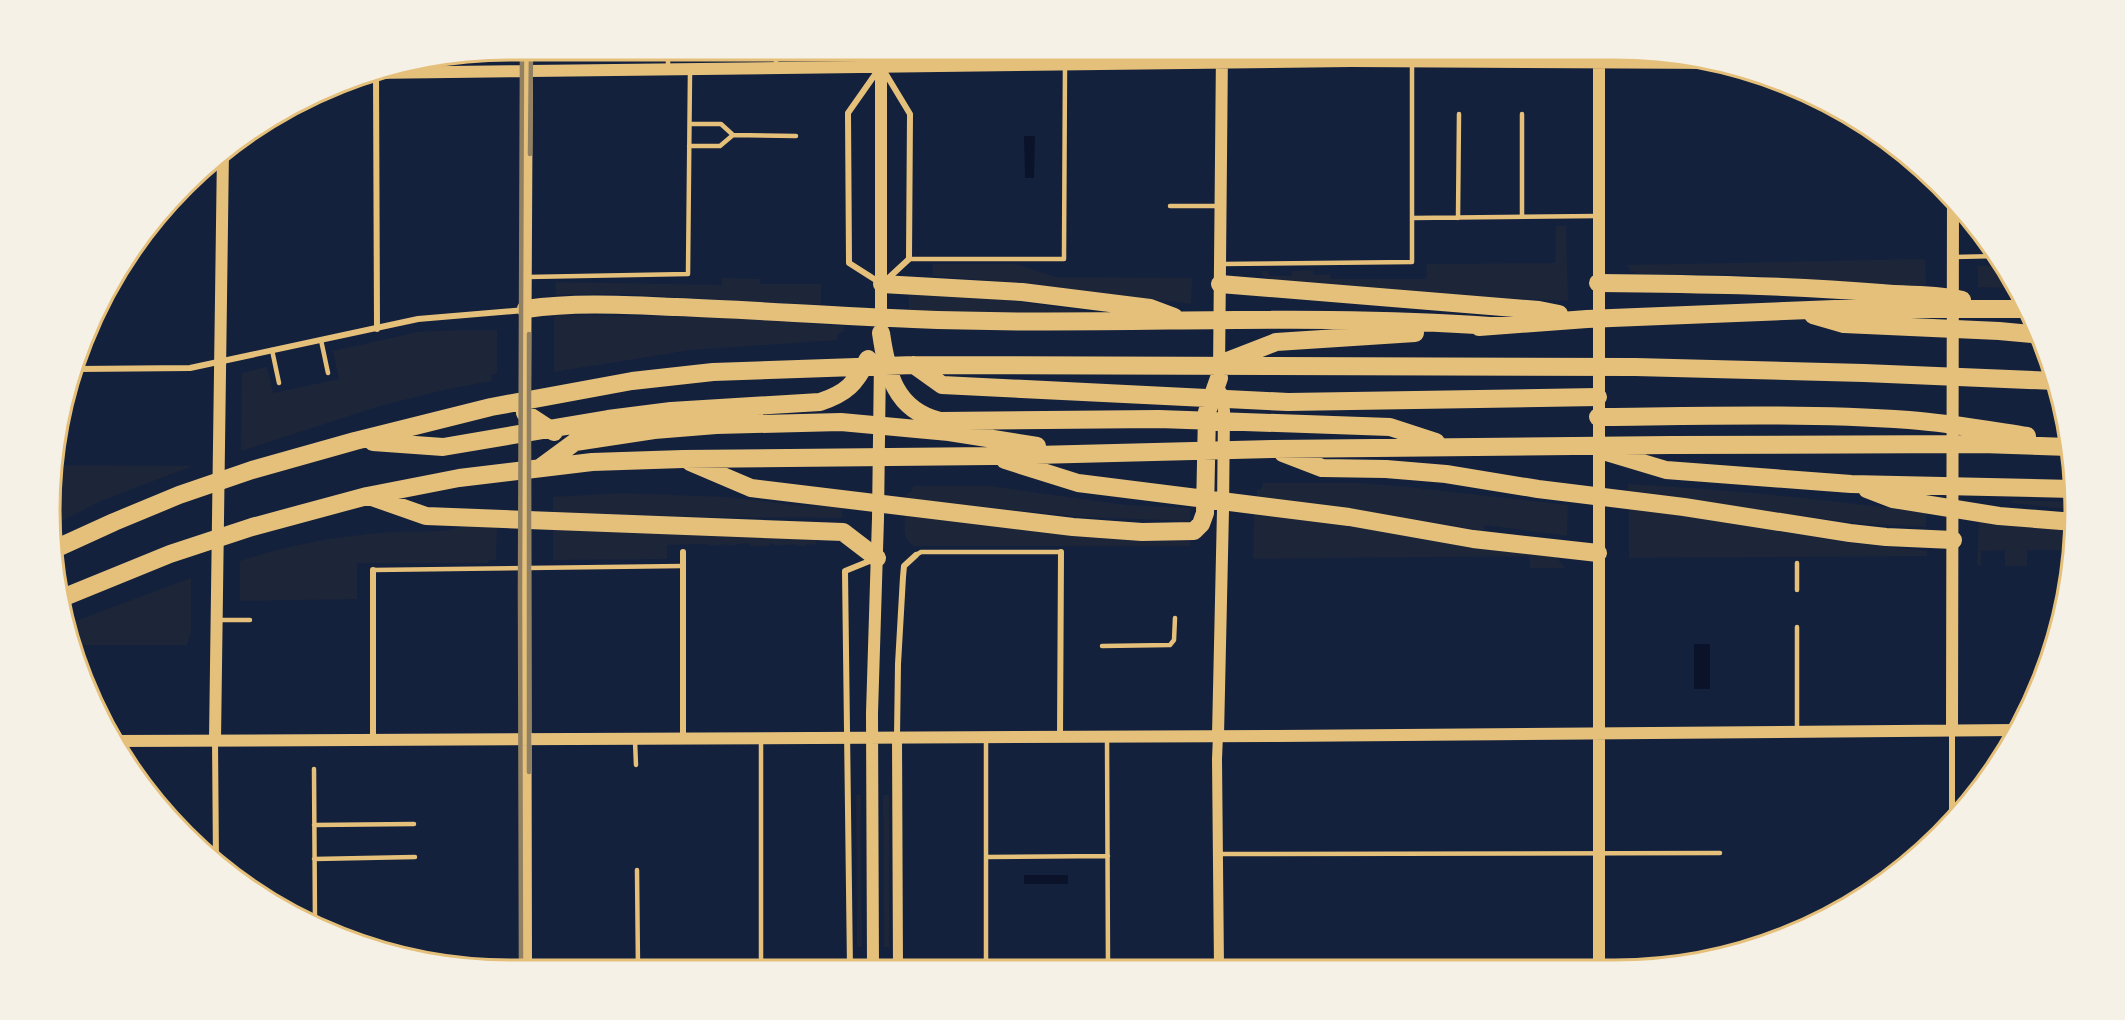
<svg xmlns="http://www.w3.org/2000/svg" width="2125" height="1020" viewBox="0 0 2125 1020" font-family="Ubuntu,sans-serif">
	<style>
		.green { fill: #1d2539 }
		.water { fill: #0b132b }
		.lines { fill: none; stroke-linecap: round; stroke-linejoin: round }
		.service { stroke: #e5c07b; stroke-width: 4.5 }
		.minor { stroke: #e5c07b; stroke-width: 6 }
		.tertiary { stroke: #e5c07b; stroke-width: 10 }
		.secondary { stroke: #e5c07b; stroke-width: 12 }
		.motorway { stroke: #e5c07b; stroke-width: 18 }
		.rail { stroke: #918062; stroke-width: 4.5 }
		.rim { fill: none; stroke: #e5c07b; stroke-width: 3 }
	</style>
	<rect width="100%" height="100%" fill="#14213d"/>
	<path class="green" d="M1556,226H1566L1568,301L1467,296L1271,280L1262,275L1261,271H1268L1269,276H1292V271L1313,270L1314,275L1330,274L1331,279H1426L1427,264L1555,263Z
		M1925,259L1926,288L1730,274H1639L1631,271L1626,265Z
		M933,264H1016L1055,277L1192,278L1191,304L1022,283L933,276Z
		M1978,266H2004L2016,288L1978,287Z
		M722,278L760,279V284H821V302L820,305L616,294L556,295L555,282L722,285Z
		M909,295L994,298L1090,312L1053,313L909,311Z
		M554,315L721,317L844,326V331L838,334L837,340L691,350L554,372Z
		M460,330H497V373L492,375L491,381L448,389L380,406L241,451L242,373L267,367L273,393L339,379L333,351L418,332Z
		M58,465L192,466L101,501L58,523Z
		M1263,483H1361L1409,487L1568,505L1567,536L1485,525L1484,531L1364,511L1257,497V490L1261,489Z
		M1628,484C1728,489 1826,500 1926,512V527L1865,524L1628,494Z
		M913,486H990L1126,505L1190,508V521L1083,517L906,499V494L912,491Z
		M620,493L728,497L794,505L842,507V518L697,517L553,512V497Z
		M2012,500L2075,502V510L2012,503Z
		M1629,507L1852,543L1927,551V556L1629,558Z
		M905,512L1190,539V546H914C901,539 905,526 905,512Z
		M1254,512L1556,557L1565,568H1530L1529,556L1253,559Z
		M1979,517L2074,530L2072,550H2027V566H2005V550L1981,551V566L1977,565Z
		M470,523L497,524L496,560H489L488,563H357V599L240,601V561C280,548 320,539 361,535C373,533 386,532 398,532C418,531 452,534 470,523Z
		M553,528L816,537V545L807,544L805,546H797L795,544L777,546L771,543L768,546H750L748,543L730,546L728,544L710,546L708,544L667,545V559L553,560Z
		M191,578V632L187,645H76L70,623Z
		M856,795H861L862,947H857Z
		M883,795H889V947H884Z"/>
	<path class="water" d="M1024,136H1035L1034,178H1025Z
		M1694,644H1710V689H1694Z
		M1024,875H1068V884H1024Z"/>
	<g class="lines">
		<path class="service" d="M776,68V50
			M668,69V50
			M733,135L796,136
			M689,146H720L733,135L721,124H690
			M1170,206H1218
			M1522,217V114
			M1412,218L1598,216
			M1458,218L1459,114
			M1954,257L1999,256
			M909,259H1064L1065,65
			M1221,264L1412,262V62
			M527,277L688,274L690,72
			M321,340L328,373
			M272,350L279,383
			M916,555L921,552H1061
			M373,570L683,566
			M1797,590V563
			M217,620H250
			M1797,627V730
			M1102,646L1170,645L1174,640L1175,618
			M1107,737L1108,968
			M986,738V969
			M635,741L636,765
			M314,769L315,924
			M314,825L414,824
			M1218,854L1720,853
			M986,857L1108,856
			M314,859L415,857
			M637,870L638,970
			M761,970V738"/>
		<path class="minor" d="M881,66L910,114L909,259L882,284L849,263L848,113Z
			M376,73L377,329
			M78,369L190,368L418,319L525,310
			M897,736L898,664L903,577L904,566L916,555
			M1060,736L1061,552
			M683,738V552
			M373,739V570
			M215,740L216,862
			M1952,819V731
			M850,969L845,571L872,560"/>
		<path class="tertiary" d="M1218,735L1217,759L1219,968
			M897,736L898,969"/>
		<path class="secondary" d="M369,73L1351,61L1721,63
			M881,323V50
			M1219,372L1222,50
			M525,408L527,50
			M525,426L526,970
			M1952,730L1953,199
			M1218,735L1223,510L1224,411L1221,392
			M215,740L223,151
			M114,741L1277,736L2015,730
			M1599,967V50
			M873,969L872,713L878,518L880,359"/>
		<path class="motorway" d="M1598,283C1693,284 1787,285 1881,293C1908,296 1936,293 1962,300
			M882,284L1022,292L1150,308L1174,317
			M1220,284L1539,310L1559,314
			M526,309C575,302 626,305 676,307C755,310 834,316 913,319C1105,327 1298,312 1490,326
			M1813,315L1844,324L1999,331L2041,335
			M1479,327L1587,319L1835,309H2027
			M881,333C887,374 895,410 940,421L1159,419L1390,427L1436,442
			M1225,362L1276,342L1415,333
			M914,365L942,385L1288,402L1598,397
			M525,413L554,432
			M1598,417C1701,416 1806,413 1909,420C1949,423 1988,430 2027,436
			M373,442L443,447L608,419L671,411L820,402C847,393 855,384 868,359
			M1606,452L1666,470L1851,484L2073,489
			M1283,453L1322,468L1386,469L1446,474L1538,489L1684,507L1850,533L1886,537L1953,540
			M1005,460L1078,483L1349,517L1473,539L1598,553
			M690,462L751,488L1073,527L1142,532L1194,531L1201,524L1205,513L1207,412L1219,378
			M541,467L575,442L654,430L716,425L841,422L949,432L1037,446
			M1867,489L1893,499L1999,516L2074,522
			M369,496L426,516L843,532L877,558
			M57,548L114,522L179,495L252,470L355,441L491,407L632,381L713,372L914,365L1635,367L1864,373L2055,381
			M62,598L170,554L252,527L367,496L459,478L592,462L683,459L992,456L1273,449L1671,445L1982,444L2069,447"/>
		<path class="rail" d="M530,154L531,50
			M529,772V334
			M521,970L520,588L522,50"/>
	</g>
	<path d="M0 0H2125V1020H0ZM510 60H1615A450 450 0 0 1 2065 510V510A450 450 0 0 1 1615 960H510A450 450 0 0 1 60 510V510A450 450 0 0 1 510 60Z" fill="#f6f1e7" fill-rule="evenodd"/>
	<path class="rim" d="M510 60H1615A450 450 0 0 1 2065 510V510A450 450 0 0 1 1615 960H510A450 450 0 0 1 60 510V510A450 450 0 0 1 510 60Z"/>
</svg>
